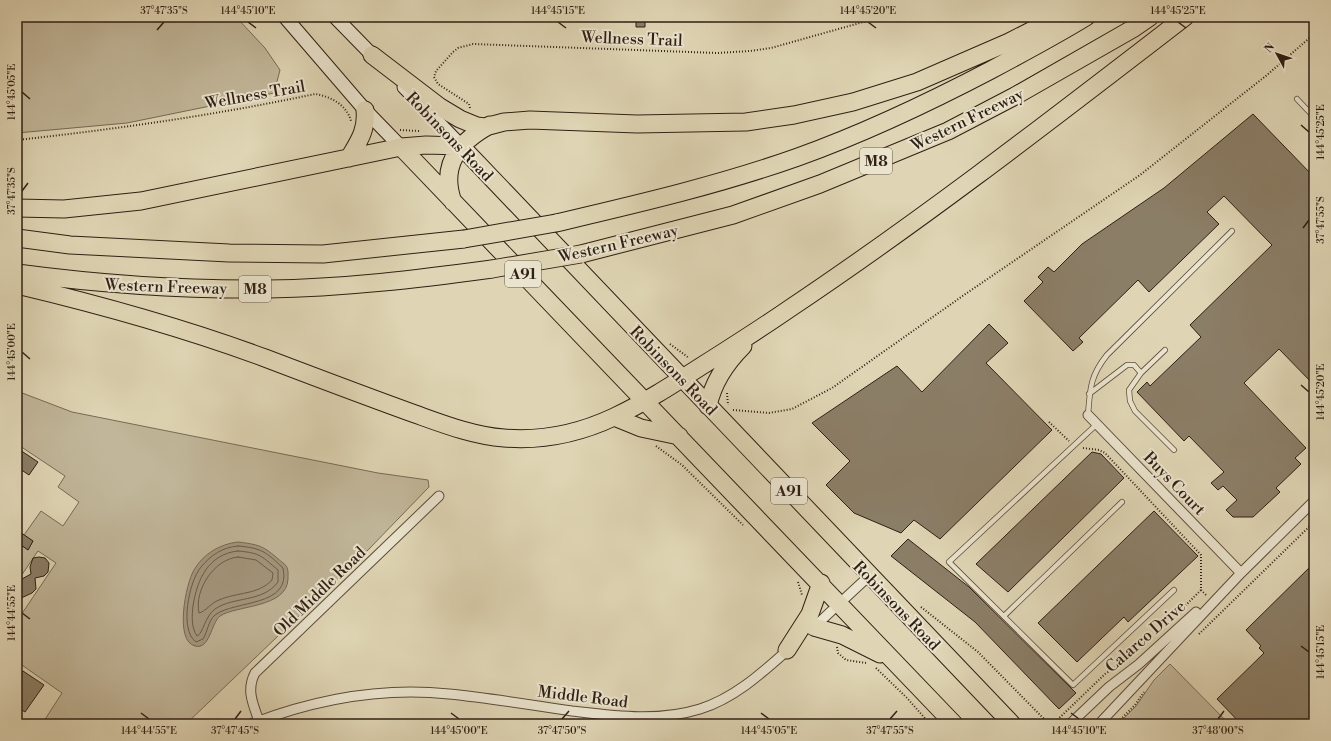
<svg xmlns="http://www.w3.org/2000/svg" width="1331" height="741" viewBox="0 0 1331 741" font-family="'Libre Bodoni',serif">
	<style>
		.green { fill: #c1b699; stroke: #786a56 }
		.water { fill: #a4977e; stroke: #766754 }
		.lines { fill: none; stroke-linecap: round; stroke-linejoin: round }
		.shore { stroke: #6a5b49; stroke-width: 1 }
		.building { fill: #8b7e67; stroke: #301f14 }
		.lane-casing { stroke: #5c4c3c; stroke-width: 6 }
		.street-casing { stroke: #5c4c3c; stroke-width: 11 }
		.secondary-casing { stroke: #301f14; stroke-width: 15 }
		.highway-casing { stroke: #301f14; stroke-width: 19 }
		.path { stroke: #301f14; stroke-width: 2; stroke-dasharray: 1 2; stroke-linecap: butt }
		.lane { stroke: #eae4ce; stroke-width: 4.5 }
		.street { stroke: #eae4ce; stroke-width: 9 }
		.secondary { stroke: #eae4ce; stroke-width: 13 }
		.highway { stroke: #dfd5b4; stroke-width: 17 }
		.highway-bridge-casing { stroke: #301f14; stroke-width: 19; stroke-linecap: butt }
		.highway-bridge { stroke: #dfd5b4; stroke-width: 17 }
		.ticks { fill: none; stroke: #301f14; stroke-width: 1.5 }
		.labels { text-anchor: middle; stroke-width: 4; stroke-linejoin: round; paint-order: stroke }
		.shield { fill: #eae4ce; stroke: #685a4c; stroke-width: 1 }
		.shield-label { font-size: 15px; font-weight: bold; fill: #301f14 }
		.street-label { font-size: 16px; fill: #301f14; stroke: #eae4ce }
		.neatline { fill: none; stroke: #301f14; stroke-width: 1.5 }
		.ticks-label { font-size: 10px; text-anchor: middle; fill: #301f14 }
	</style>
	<rect width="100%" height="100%" fill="#dfd5b4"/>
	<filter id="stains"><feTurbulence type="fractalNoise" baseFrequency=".005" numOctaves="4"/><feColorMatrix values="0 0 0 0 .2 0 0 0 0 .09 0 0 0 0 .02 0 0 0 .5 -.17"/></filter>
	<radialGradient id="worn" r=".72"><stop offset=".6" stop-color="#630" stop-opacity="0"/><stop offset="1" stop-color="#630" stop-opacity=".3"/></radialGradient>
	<path class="green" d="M17,17H236L265,48L280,70L274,93L127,123L17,133Z
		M17,391L72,412L378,473L428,480L429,487L369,549L186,724H42L62,693L19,663L17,666V621L56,563L38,551L17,582V548H19L21,545L28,550L33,541L24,535L41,511L63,526L79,502L58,487L65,476L17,444Z
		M1170,664L1229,724H1118L1136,706L1154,680Z"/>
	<path class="water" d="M238,542C263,545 264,547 283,563C289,567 288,572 288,579C287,608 237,605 220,616C211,623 210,650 195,646C174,641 186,583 194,570C203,554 220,544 238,542Z"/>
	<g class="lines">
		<path class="shore" d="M238,546C262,548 266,552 283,568C292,607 235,600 215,615C208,621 208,631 203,639L196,642C179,630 189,581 201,567C211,555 223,547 238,546Z
			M238,551C261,553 261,556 278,570V582C262,603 234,596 215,609C205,616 203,634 197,636C191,627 192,616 193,606C197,580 208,554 238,551Z
			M238,557L256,560L273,573L272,580C258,595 237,592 219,600C212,602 205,612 199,613C194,590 214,559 238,557Z"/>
	</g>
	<path class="building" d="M636,17H645V27H636Z
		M1253,114L1314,177V385L1279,349L1244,383L1306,448L1295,458L1301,464L1276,488L1280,492L1253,517H1233L1226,510L1237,500L1223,486L1218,490L1211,483L1224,472L1189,436L1184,441L1137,392L1147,382L1150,386L1201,337L1190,325L1272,245L1224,196L1207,212L1219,224L1149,292L1138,280L1079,338L1083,342L1073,351L1024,301L1043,282L1038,277L1048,267L1054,272L1082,244L1164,188Z
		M989,324L1008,343L986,363L1052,430L940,539L914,520L901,533L854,513L826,485L850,461L812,423L897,366L922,392Z
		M17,448L38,462L29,475L17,467Z
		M1092,452L1101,454L1124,478L1008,592L976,564Z
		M1154,511L1198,556L1128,622L1124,617L1077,662L1038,623Z
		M17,530L33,541L28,550L17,542Z
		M908,539L969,587L1076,693L1059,709L975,622L891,556Z
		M39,557L45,558L49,563L48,572L44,576L35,578L36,589L32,593L17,600L20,580L31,574L30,567L33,558Z
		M1314,563V724H1241L1217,699L1264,653L1259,648L1261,646L1246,630Z
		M23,671L44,685L25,712L17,707V680Z"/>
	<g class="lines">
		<defs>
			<path id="lane" d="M1297,99L1314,117
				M1141,373L1129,390L1130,401L1135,411L1174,450
				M1089,394L1127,365H1134L1141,373L1165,350
				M1088,415C1090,389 1090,376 1107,355L1232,231
				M1097,424L949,562L1073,685L1174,590
				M1004,616L1122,502"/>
			<path id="street" d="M1088,415L1241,573
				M813,628L869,576
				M259,721C253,704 246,690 255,673L439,496
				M251,724C313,700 382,687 449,694C490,698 531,705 572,711C615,716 658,722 700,709C735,698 763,672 790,648
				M1070,724L1109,687L1139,664L1196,612
				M1099,724L1241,573L1314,501"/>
			<path id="secondary" d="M285,17L365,110L401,147
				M335,17L379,62
				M404,87L461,146"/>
			<path id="highway" d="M372,55L440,107L460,119L477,126L485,127L504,122L530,120L637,124L746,122L794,115L853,102L917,82L1009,42L1058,17
				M461,146L1012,724
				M401,147L954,724
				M349,158C359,141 367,130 365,110
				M453,202C440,166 458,142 490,125
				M17,208L64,209L141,201L401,147L426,145L461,146
				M556,223C637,204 719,185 798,157C865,133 928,103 991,70C1023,53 1055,36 1086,17
				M17,238L70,245L229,253L323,254L464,239
				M581,254L733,215L820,184L948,131L1015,96L1134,28L1150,17
				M17,273C100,284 184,290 268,289C343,288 418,279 492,269
				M17,285C101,305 184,328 265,358C315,377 365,396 415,414C443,424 474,436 504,438C541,441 580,433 614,417C644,403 672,385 700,367C730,348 760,329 789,309C925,218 1055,117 1185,17
				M708,406C713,382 726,363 743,346
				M614,417L641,428L679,436
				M814,627L842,635L880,654
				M787,650L810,614L821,583"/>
		</defs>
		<use href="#lane" class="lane-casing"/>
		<use href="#street" class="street-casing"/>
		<use href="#secondary" class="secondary-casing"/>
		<use href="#highway" class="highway-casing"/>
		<path class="path" d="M470,108L469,104L438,84L434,77L436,71L453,52L458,48L473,44L717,53L750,51L771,48L881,17
			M400,130L419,131
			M17,140C117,129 216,115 315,94C330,96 347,105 351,121
			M670,344L689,358
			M727,393L728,405
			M733,410L769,413L792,409L832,388L964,295L1140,175L1267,75L1314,34
			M1049,422L1069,441
			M656,446L682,465L743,525
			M1083,448L1099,450L1105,453L1201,555V590L1169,622
			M798,582L802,595
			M1201,590L1207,596
			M921,607L978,652L1049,724
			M1199,634L1314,522
			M837,647L838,653L846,660L866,663
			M876,668L907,698L930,724
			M1053,724L1105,674L1121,664
			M1116,724L1135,705L1144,692"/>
		<use href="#lane" class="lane"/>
		<use href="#street" class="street"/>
		<use href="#secondary" class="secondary"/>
		<use href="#highway" class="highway"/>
		<defs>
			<path id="highway-bridge" d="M464,239L556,223
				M492,269L581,254"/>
		</defs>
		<use href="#highway-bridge" class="highway-bridge-casing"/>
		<use href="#highway-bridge" class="highway-bridge"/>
	</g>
	<path class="ticks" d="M248,22L256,28M558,22L566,28M868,22L876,28M1178,22L1186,28M157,30L164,22M22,92L30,99M1301,125L1309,132M22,191L28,183M1303,228L1309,220M22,352L30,359M1301,385L1309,392M22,613L30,619M1301,646L1309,652M141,713L149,719M451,713L459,719M761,713L769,719M1071,713L1079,719M235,719L241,711M562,719L569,711M890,719L897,711M1218,719L1224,711"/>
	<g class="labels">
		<g class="shield">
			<rect x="860" y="148" width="32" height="26" rx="3"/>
			<rect x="505" y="261" width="36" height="26" rx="3"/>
			<rect x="239" y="276" width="32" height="26" rx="3"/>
			<rect x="771" y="478" width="36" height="26" rx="3"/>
		</g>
		<g class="shield-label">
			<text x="876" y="166">M8</text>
			<text x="523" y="279">A91</text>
			<text x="255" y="294">M8</text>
			<text x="789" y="496">A91</text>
		</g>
		<g class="street-label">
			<text transform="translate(632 38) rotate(2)" y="6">Wellness Trail</text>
			<text transform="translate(255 94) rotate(-10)" y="6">Wellness Trail</text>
			<text transform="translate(967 119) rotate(-26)" y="6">Western Freeway</text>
			<text transform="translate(450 136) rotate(46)" y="6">Robinsons Road</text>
			<text transform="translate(618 243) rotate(-13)" y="6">Western Freeway</text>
			<text transform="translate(166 286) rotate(2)" y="6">Western Freeway</text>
			<text transform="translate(674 370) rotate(46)" y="6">Robinsons Road</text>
			<text transform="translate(1175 483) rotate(46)" y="6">Buys Court</text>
			<text transform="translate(319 591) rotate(-44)" y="6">Old Middle Road</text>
			<text transform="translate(897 605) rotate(46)" y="6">Robinsons Road</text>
			<text transform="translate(1145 636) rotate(-41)" y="6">Calarco Drive</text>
			<text transform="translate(583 696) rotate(7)" y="6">Middle Road</text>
		</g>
	</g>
	<rect width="1331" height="741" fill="none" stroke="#dfd5b4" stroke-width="44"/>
	<g transform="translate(1277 54) rotate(310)" stroke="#eae4ce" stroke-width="3" paint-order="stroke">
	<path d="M0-3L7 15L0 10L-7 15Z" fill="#301f14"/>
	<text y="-6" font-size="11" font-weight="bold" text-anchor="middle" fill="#301f14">N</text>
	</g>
	<rect x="22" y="22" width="1287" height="697" class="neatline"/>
	<g class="ticks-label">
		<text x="164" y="14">37°47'35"S</text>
		<text x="248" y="14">144°45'10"E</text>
		<text x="558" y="14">144°45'15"E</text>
		<text x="868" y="14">144°45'20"E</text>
		<text x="1178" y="14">144°45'25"E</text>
		<text transform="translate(11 92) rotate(-90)" y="4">144°45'05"E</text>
		<text transform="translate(1320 132) rotate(-90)" y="4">144°45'25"E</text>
		<text transform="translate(11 191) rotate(-90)" y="4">37°47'35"S</text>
		<text transform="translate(1320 220) rotate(-90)" y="4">37°47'55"S</text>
		<text transform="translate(11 352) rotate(-90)" y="4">144°45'00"E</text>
		<text transform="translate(1320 392) rotate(-90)" y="4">144°45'20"E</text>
		<text transform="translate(11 613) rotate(-90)" y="4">144°44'55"E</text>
		<text transform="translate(1320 652) rotate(-90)" y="4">144°45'15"E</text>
		<text x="149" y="734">144°44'55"E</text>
		<text x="235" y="734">37°47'45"S</text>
		<text x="459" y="734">144°45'00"E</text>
		<text x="562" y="734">37°47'50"S</text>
		<text x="769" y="734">144°45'05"E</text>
		<text x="890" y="734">37°47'55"S</text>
		<text x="1079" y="734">144°45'10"E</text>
		<text x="1218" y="734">37°48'00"S</text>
	</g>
	<rect width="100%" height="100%" filter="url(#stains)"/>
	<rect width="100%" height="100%" fill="url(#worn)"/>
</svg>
